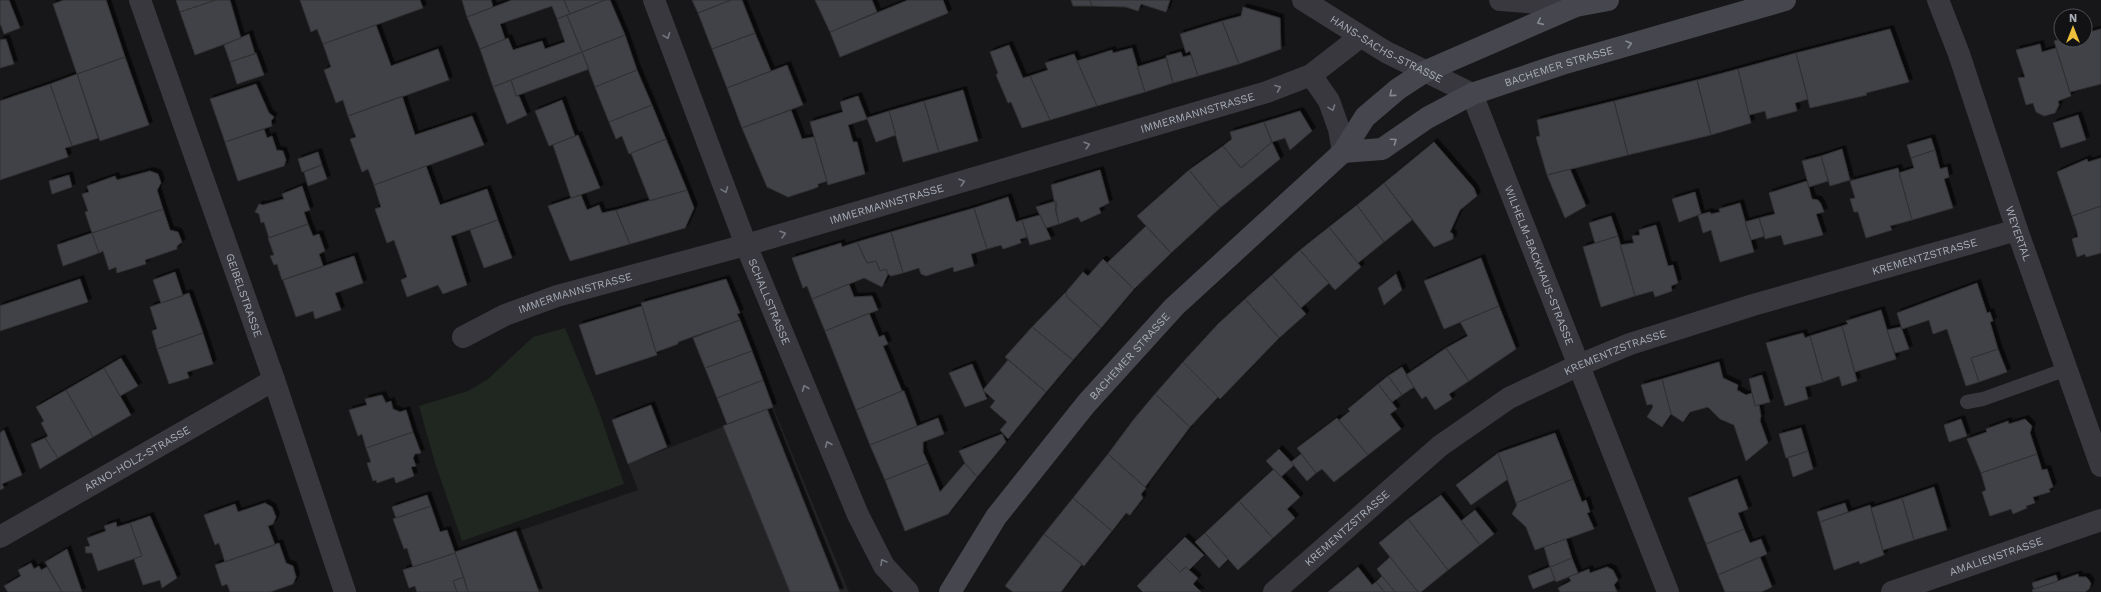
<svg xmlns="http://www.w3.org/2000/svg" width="2101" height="592" viewBox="0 0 2101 592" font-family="'Work Sans',sans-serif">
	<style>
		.built { fill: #232326 }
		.green { fill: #1f2720 }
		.building { fill: #414246; stroke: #313135; filter: url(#shadow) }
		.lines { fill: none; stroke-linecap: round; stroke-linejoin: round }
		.service { stroke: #38383e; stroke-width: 14 }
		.minor { stroke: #38383e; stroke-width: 22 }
		.tertiary { stroke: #38383e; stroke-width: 22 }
		.secondary { stroke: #46474e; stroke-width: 22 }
		.oneway { stroke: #868993 }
		.oneway2 { stroke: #767881 }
		.labels { text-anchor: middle; stroke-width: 3; stroke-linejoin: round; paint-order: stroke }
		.street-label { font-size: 11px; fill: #a9adb8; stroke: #121214 }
	</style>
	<defs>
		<filter id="shadow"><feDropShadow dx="3.5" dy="-3.5" stdDeviation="0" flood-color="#0009"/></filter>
	</defs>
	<rect width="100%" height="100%" fill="#171719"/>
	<path class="built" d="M773,407L849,592H468L455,553L638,490L628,464Z"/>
	<path class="green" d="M565,328L597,406L624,484L462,541L435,463L419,406L468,391L488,379L533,337Z"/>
	<path class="building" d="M0,0H9L20,28L4,34L0,23Z
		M64,0H106L125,57L77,74L53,4Z
		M176,0H216L180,12Z
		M216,0H230L241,38L195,55L180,12Z
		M300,0H420L423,8L323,44L317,29L311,32Z
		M462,0H491L493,7L467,17Z
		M512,0H564L570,14L557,19L552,6L500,24L505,39L480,49L467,17Z
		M564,0H605L570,14Z
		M605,0H610L625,35L582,52L567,15Z
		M692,0H731L698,13Z
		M731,0H742L755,33L712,49L698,13Z
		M815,0H872L877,12L830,32Z
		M908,0H943L948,13L840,57L830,32Z
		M1071,0H1090L1092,6H1073Z
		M1090,0H1170L1166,12L1141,4L1138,11L1126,7L1092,6Z
		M1243,7L1280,18L1281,49L1239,64L1222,21L1241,16Z
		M567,15L582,52L493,87L480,49L508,38L513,50L542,41L545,49L565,42L557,19Z
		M1222,21L1239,64L1198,76L1190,51L1186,53L1180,34Z
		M376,25L391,66L438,49L449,80L348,116L343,100L336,103L324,70L331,67L323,44Z
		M1890,29L1909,82L1866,93L1867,95L1810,108L1796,53Z
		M2101,29V84L2070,92L2054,41L2061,39L2085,40V33Z
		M755,33L771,71L727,88L712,49Z
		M249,34L255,54L230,62L224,45Z
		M625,35L637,70L595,87L582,52Z
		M6,39L14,64L0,68V40Z
		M2040,44L2042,52L2056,48L2071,96L2058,101L2059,105L2055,113L2044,116L2036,112L2033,103L2026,105L2018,78L2025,77L2016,50Z
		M1009,45L1023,78L1030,76L1050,120L1022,128L1011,102L1008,103L996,75L998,73L990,52Z
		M1132,48L1145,92L1097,106L1077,61L1112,50L1113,53Z
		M582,52L589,69L516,96L511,80Z
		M1181,52L1183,57L1191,55L1198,76L1173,83L1166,56Z
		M256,53L264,75L237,84L230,62Z
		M1796,53L1808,99L1795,103L1797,111L1767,119L1765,111L1749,115L1738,69Z
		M1074,54L1097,106L1050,120L1030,76L1048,70L1045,63Z
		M125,57L149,125L100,141L77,74Z
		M1166,58L1173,83L1145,92L1137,67Z
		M787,65L803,105L742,128L727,88Z
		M1738,69L1751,123L1711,135L1697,80Z
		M637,70L652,105L609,122L595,87Z
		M77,74L98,138L72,146L50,84Z
		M511,80L516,96H519L527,115L507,124L493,87Z
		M1697,80L1711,135L1628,155L1614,101Z
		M50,84L72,146L65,148L68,157L0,180V101Z
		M256,84L269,113L274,117L271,121L272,126L225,142L210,99Z
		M963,90L978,141L939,152L924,101Z
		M402,96L415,135L472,116L484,145L374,185L368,169L362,172L350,139L356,137L348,116Z
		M858,96L867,119L848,125L853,142H857L865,174L828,185L810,122L843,112L840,102Z
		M562,100L575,136L549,146L535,111Z
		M924,101L939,152L903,162L889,111Z
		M1614,101L1628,155L1547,175L1536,137L1540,136L1537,120Z
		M652,105L666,139L629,154L622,136L616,139L609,122Z
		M791,110L802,139L814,137L827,181L818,184V187L813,189L788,197L767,187L742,128Z
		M889,111L896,135L876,142L867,118Z
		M1300,111L1312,131L1290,150L1285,138L1272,142L1264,122Z
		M2078,115L2086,140L2061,148L2053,123Z
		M1264,122L1272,142L1241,168L1223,146L1232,139L1230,132Z
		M264,129L267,138L272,136L277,151L278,150L283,151L286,160L284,166L238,181L225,142Z
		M578,135L600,188L571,198L553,145Z
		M1931,138L1935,150L1911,158L1907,145Z
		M666,139L687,190L650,201L631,153Z
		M1272,142L1280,159L1220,208L1189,170L1223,146L1241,168Z
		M1434,142L1474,188L1477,196L1460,210L1450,232L1453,234V239L1434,247L1384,183Z
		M1842,149L1850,180L1830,186L1821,156Z
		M1935,150L1940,169L1947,167L1949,177L1944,179L1953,208L1912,220L1899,173L1914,168L1911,158Z
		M318,152L322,165L302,172L298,159Z
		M1821,156L1828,181L1809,187L1802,161Z
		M2101,158V206L2072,216L2057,172L2087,159L2088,162Z
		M322,165L327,179L308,186L304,172Z
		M426,166L440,205L487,189L498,220L451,236L467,285L443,294L438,285L407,297L401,280L407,277L394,240L387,243L375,209L381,207L374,185Z
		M1898,168L1912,220L1890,226L1892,230L1866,238L1858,212H1854L1850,199L1855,198L1850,181Z
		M1570,169L1586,206L1565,218L1547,175Z
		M1100,170L1109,203L1099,208L1101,213L1081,222L1078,217L1059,224L1051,185Z
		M1189,170L1220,208L1171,253L1137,216Z
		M150,171L158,174L161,183L157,190L163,209L92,233L85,212L88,211L82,194L89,192L87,186L115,176L117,180Z
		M69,175L72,187L52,194L49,181Z
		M1807,181L1812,199L1818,200L1821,204L1824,212L1816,214L1823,235L1784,245L1781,235L1765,239L1759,218L1775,214L1769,193Z
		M1384,183L1412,220L1384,242L1357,205Z
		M302,186L310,210L304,212L308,224L269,238L264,222L261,223L259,214L255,212L259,204L263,205L284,199L282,194Z
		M687,190L694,208L685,228L630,244L616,210Z
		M1695,192L1701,214L1679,222L1672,199Z
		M581,195L587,210L599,205L602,213L616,210L630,244L570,261L548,206Z
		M1008,197L1016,222L1022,220L1027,237L1020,239L1021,243L1003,249L1001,245L987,249L974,208Z
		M1056,201L1057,208L1055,209L1059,224L1046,228L1036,207Z
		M1740,203L1754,252L1720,262L1711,230L1703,233L1698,215L1710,212L1711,214L1720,212L1719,209Z
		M1357,205L1384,242L1358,263L1329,227Z
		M2101,206V253L2086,257L2085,254L2077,257L2072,239L2078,237L2077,231L2072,216Z
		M974,208L987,249L971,254L974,266L954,272L953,267L926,276L921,274L919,268L903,273L891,232Z
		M163,209L170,230L178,232L182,242L177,246V249L145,260L146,264L117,273L116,267L109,270L103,251L99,253L92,233Z
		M1040,215L1051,239L1030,245L1022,220Z
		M1611,216L1618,236L1595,243L1589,223Z
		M1759,218L1765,236L1751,240L1745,222Z
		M498,220L512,258L484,268L470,230Z
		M308,224L313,236L319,234L325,251L319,254L323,266L282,280L277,264L274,265L270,256L274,255L268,238Z
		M1656,225L1668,266L1673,265L1678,283L1671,286L1672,291L1655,297L1653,291L1635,296L1620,245L1634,243L1632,236L1640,235L1639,230Z
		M1146,226L1171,253L1134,289L1107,263Z
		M1329,227L1361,267L1335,290L1300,250Z
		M891,232L903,273L891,276L888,274L886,269L880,271L876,261L867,263L857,242Z
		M92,233L99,253L63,266L57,245Z
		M1618,236L1635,296L1601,307L1583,247Z
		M857,242L867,263L876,261L880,271L886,269L888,274L882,287L864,278L812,299L807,286L803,288L792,258L841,243L842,247Z
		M1300,250L1329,283L1301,308L1272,275Z
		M354,256L363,283L335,293L341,310L315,319L313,311L296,317L283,280Z
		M1481,258L1499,306L1444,329L1424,281Z
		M1103,259L1134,289L1101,328L1067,297L1066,292L1083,272L1088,276Z
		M175,272L183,296L161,303L153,280Z
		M1396,274L1402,290L1384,305L1378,288Z
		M1272,275L1306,314L1279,338L1245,299Z
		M80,279L88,302L0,331V306Z
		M726,279L740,313L737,314L740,320L678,342V344L656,352L641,303Z
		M1977,283L1987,313L1990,312L1993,321L1990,322L1998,349L1971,358L1979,382L1966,386L1947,329L1933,334L1929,320L1902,329L1897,313Z
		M849,284L854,297L872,296L878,310L825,331L812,299Z
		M1066,292L1067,297L1101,328L1073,360L1032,327Z
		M189,293L203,333L157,349L152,331L157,329L150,307Z
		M1245,299L1279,338L1220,399L1183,362L1218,324Z
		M642,306L657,355L596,375L579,325Z
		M1499,306L1516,349L1469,381L1446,348L1468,336L1460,322Z
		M1881,310L1896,359L1855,372L1842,326L1848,324L1846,321Z
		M869,313L879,337L884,335L888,344L883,346L902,391L856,410L825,331Z
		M740,320L752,351L705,368L693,338Z
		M1842,326L1857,381L1842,386L1839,376L1823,382L1810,336Z
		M1032,327L1073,360L1046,392L1005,357Z
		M1901,327L1909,349L1895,353L1887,330Z
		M203,333L213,364L187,372L189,378L169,384L157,349Z
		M1803,333L1805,338L1810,336L1823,382L1805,387L1808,399L1785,406L1766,343Z
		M1446,348L1469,381L1449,394L1452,399L1435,410L1426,396L1422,399L1406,375Z
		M1998,349L2007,372L1979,382L1971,358Z
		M752,351L763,380L717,398L705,368Z
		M121,358L138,386L120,396L104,368Z
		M1008,360L1046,392L1008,439L1000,430L1007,422L991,408L990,407L995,401L983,390Z
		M1183,362L1218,397L1190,427L1155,394Z
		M1719,362L1723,378L1738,385L1737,390L1746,395L1752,393L1755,406L1759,405L1761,416L1760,421L1768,443L1746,461L1734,425L1720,419L1708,407L1690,412L1683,422L1671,414L1662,379Z
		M972,364L987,399L965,407L949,373Z
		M1402,367L1414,387L1402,395L1388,376Z
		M104,368L131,415L93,437L66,390Z
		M1762,375L1770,402L1755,406L1749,379Z
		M1388,376L1402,395L1392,402L1378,384Z
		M1662,379L1671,414L1662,427L1647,417L1653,407L1652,404L1647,405L1641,385Z
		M763,380L773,407L727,424L717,398Z
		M1378,384L1397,409L1390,414L1401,429L1368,455L1339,420L1350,411L1348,409Z
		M66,390L93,437L58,458L45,438L48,436L41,423L44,421L36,407Z
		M902,391H904L917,426L870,445L856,410Z
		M1155,394L1190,427L1145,487L1108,454L1134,419Z
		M382,395L386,403L391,401L393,409L400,412L406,410L413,432L366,448L362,434L358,436L349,410L367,405L365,399Z
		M651,405L667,447L628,464L612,420Z
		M767,409L840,592H790L723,426Z
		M938,418L944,434L923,442V452L928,463L885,480L870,445Z
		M1337,418L1368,455L1334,482L1322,469L1316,473L1297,448Z
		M1961,419L1967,436L1949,442L1944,425Z
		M2025,419L2032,426L2030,433L2037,454L1981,473L1967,439L1987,432L1986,429L2008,421L2009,424Z
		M1801,428L1808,451L1786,458L1779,434Z
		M4,430L22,475L2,484L4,488L0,490V433Z
		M413,432L421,453L415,454L413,458L416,466L411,467L414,476L396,483L394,477L377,483L376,480L373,481L367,463L371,462L366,448Z
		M1555,433L1573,479L1516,503L1498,453Z
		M1002,434L1006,442L977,477L965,463L959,451Z
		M45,438L58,458L40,469L31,444Z
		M1279,449L1294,465L1281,477L1266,461Z
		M1808,451L1813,469L1793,477L1788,458Z
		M1498,453L1508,479L1471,505L1456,485Z
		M1108,454L1146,488L1141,494L1143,498L1130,515L1126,513L1112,531L1073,498Z
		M1301,454L1316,473L1307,481L1291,462Z
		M2037,454L2042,470L2047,469L2053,487L2049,489L2050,492L2033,497L2035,503L2026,506L2027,508L2013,514L2011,509L1990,516L1982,492L1986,490L1981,473Z
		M928,463L940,492L965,463L977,477L948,514L905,531L885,480Z
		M1274,469L1300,497L1287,509L1295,518L1273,538L1239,501Z
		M1573,479L1582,502L1586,500L1590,512L1587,513L1594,529L1535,550L1526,527L1512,514L1517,505L1516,503Z
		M1737,479L1748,509L1738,513L1744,529L1706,544L1688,498Z
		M1934,487L1947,530L1914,540L1902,498Z
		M427,495L431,506L396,518L392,507Z
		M1441,495L1480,545L1448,570L1408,519Z
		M1073,498L1112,531L1084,566L1044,534Z
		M1902,498L1914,540L1883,550L1871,508Z
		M1239,501L1273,538L1238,570L1205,533Z
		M265,503L272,507L276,517L273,524L268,526L275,545L225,562L219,543L215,545L204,515L235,504L238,512Z
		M1845,503L1848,512L1820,522L1817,512Z
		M1870,505L1884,555L1860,564L1859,561L1834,570L1820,522Z
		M431,506L440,532L447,530L455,553L413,567L407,548L404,549L393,519Z
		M1475,510L1494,534L1480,545L1461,521Z
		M150,516L177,578L162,588L160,580L143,585L134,559L142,556L130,523Z
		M1408,519L1448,570L1421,592H1418L1379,543Z
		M116,522L117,527L130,523L142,556L98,571L92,553H86L85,547L90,546L87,538L106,531L104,526Z
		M1744,529L1750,543L1761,539L1767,554L1718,575L1706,544Z
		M516,531L539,592H468L455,552Z
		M1205,533L1228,559L1219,568L1195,542Z
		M1044,534L1082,564L1061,592H1013L1005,586Z
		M1185,537L1204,555L1189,570L1186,567L1180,572L1165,557Z
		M1566,539L1572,558L1550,567L1544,547Z
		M279,543L286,563L293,566L296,577L293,584L270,592H230L227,584L222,586L215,565Z
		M67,549L82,592H62L45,562Z
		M455,553L464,577L453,581L457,592H417L415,586L409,588L403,570Z
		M1165,557L1180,572L1186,567L1189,570L1198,578L1193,584L1201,592H1143L1137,586Z
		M1390,557L1418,592H1395L1382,576L1377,569Z
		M1760,557L1772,587L1761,592H1725L1718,575Z
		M1572,558L1578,573L1556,582L1550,567Z
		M31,563L34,569L39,566L41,570L47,567L62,592H8L4,586L21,576L18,570Z
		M1358,567L1372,585L1376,582L1385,592H1328Z
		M1550,567L1555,580L1533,589L1528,576Z
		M1607,567L1613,570L1618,580L1614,585L1617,592H1560L1558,588L1571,581L1569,577L1589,569L1590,573Z
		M2078,574L2079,577H2086L2089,580L2091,584L2089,589L2085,592H2033L2032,590Z
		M2056,575L2058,581L2034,589L2032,583Z
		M1382,576L1395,592H1385L1376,582Z
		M464,577L468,592H457L453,581Z"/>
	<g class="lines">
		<path class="service" d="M1967,402L1983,399L2067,369"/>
		<g class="minor">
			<path id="s1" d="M140,0L274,380L345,592"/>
			<path id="s2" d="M654,0L746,245L858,515L884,566L908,592"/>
			<path d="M1311,75L1329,101L1339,129L1343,152"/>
			<path id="s3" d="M1472,94L1668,592"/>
			<path id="s4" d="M463,337L505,315L557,296L746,245L1267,92L1311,75L1360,37"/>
			<path id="s5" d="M0,537L274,380"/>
			<path id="s6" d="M1274,592L1440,446L1509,398L1577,366L1630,344L1753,305L2017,230"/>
			<path id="s7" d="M1892,592L2101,520"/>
		</g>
		<g class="tertiary">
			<path id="s8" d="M1303,0L1386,52L1472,94"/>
			<path d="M1500,0L1576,6"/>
			<path id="s9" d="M1938,0L1959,54L2017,230L2101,466"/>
		</g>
		<g class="secondary">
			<path id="s10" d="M1343,152L1382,149L1427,118L1472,94L1562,64L1785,0"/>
			<path id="s11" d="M950,592L996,517L1086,404L1174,307L1343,152L1365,117L1398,89L1424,72L1576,6L1608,0"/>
		</g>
	</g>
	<defs><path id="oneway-chevron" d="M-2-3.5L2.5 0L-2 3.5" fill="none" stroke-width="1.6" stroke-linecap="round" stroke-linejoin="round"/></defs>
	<g class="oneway">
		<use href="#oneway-chevron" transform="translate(1540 22) rotate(156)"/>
		<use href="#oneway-chevron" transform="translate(1629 44) rotate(-16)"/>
		<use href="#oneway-chevron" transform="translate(1392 94) rotate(140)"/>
		<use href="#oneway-chevron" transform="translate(1394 141) rotate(-35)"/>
	</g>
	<g class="oneway2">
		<use href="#oneway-chevron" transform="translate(667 36) rotate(69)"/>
		<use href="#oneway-chevron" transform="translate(1278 88) rotate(-22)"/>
		<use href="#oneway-chevron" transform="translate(1332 108) rotate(70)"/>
		<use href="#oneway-chevron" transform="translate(1087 145) rotate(-16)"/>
		<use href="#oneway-chevron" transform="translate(962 182) rotate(-16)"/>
		<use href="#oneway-chevron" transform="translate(725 190) rotate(69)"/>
		<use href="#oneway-chevron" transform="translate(783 234) rotate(-16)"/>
		<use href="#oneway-chevron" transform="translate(805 388) rotate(-112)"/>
		<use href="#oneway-chevron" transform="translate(828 444) rotate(-113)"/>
		<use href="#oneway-chevron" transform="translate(883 562) rotate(-121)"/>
	</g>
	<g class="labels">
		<g class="street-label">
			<text dy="4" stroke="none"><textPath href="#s8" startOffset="97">HANS-SACHS-STRASSE</textPath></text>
			<text dy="4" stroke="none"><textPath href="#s10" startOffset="236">BACHEMER STRASSE</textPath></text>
			<text dy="4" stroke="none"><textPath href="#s4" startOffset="769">IMMERMANNSTRASSE</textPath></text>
			<text dy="4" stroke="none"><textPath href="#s4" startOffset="445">IMMERMANNSTRASSE</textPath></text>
			<text dy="4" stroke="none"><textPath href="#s9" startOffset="247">WEYERTAL</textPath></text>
			<text dy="4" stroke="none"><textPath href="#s6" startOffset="745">KREMENTZSTRASSE</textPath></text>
			<text dy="4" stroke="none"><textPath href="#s3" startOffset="184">WILHELM-BACKHAUS-STRASSE</textPath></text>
			<text dy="4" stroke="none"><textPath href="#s4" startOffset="121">IMMERMANNSTRASSE</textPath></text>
			<text dy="4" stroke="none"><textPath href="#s1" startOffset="313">GEIBELSTRASSE</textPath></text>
			<text dy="4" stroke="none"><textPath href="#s2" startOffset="323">SCHALLSTRASSE</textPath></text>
			<text dy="4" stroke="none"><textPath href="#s6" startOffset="421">KREMENTZSTRASSE</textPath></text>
			<text dy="4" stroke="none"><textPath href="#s11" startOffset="297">BACHEMER STRASSE</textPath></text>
			<text dy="4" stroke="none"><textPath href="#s5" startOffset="158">ARNO-HOLZ-STRASSE</textPath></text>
			<text dy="4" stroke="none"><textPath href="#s6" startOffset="97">KREMENTZSTRASSE</textPath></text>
			<text dy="4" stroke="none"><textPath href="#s7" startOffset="110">AMALIENSTRASSE</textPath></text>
		</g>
	</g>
	<g transform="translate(2073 28)"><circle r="19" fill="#121214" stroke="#4e5056"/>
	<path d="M0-3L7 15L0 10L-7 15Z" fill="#edbf3a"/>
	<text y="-6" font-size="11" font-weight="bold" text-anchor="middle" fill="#a9adb8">N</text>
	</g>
</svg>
